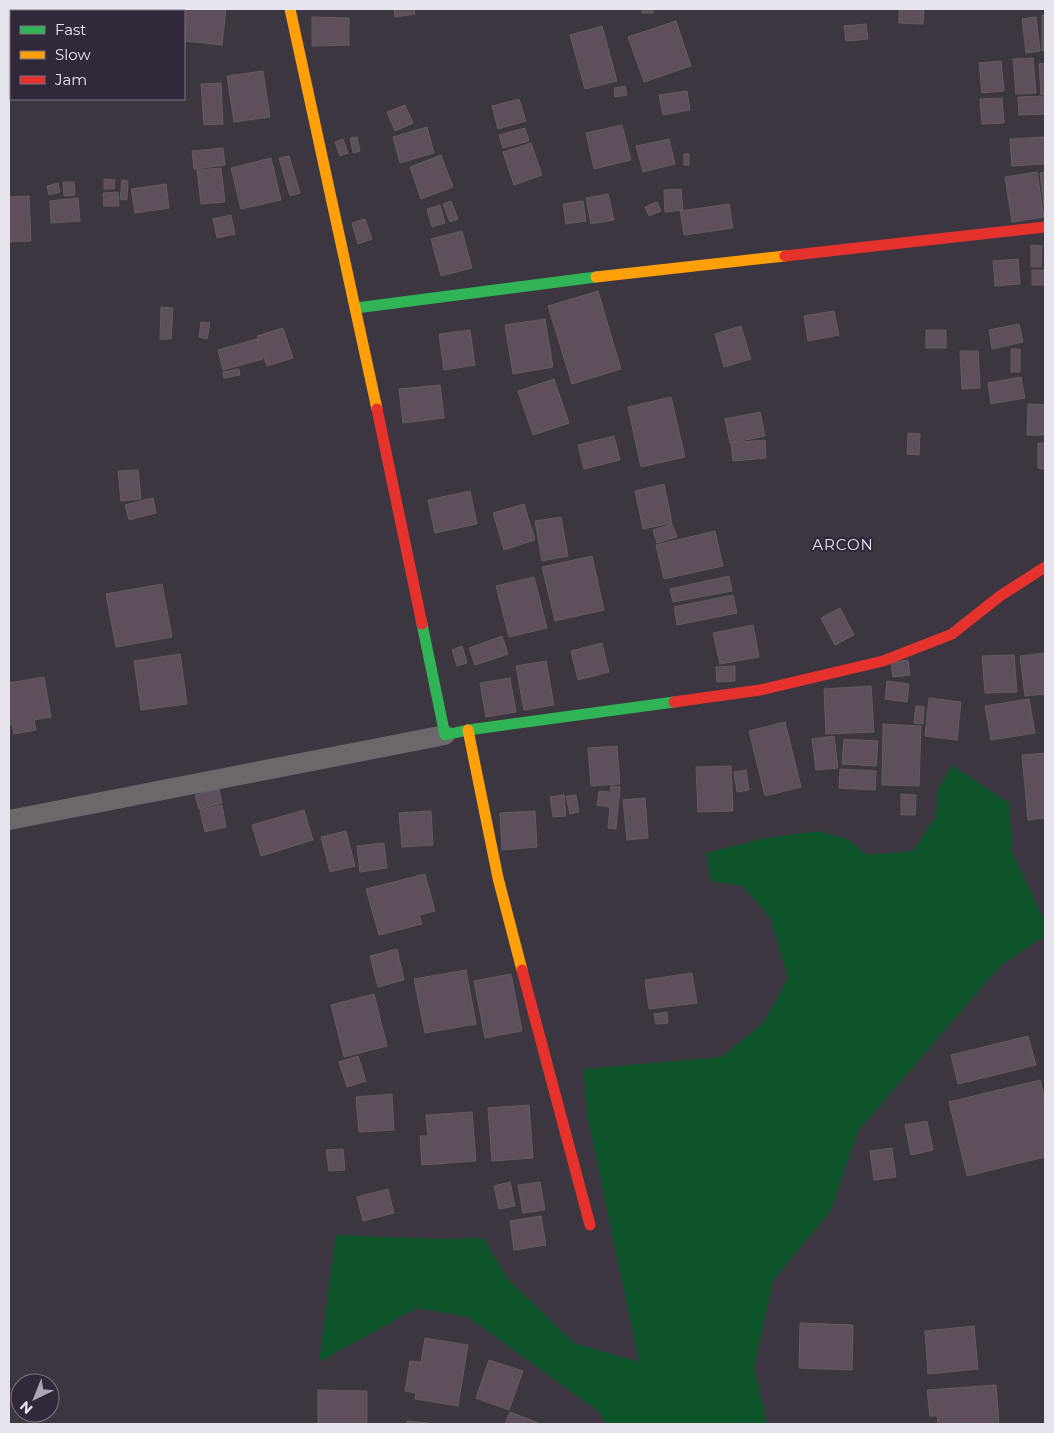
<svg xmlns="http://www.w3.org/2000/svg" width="1054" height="1433" viewBox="0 0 1054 1433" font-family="Montserrat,sans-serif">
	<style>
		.green { fill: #0c532a }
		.building { fill: #5e4f5d; stroke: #635c63 }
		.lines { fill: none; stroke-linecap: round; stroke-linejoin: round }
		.street { stroke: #6c6869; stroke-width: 20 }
		.fast { stroke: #30b455; stroke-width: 11 }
		.slow { stroke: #ff9f0a; stroke-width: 11 }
		.jam { stroke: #e5322d; stroke-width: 11 }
		.labels { text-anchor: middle; stroke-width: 4.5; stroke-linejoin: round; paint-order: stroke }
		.quarter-label { font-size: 15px; letter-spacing: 1px; fill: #e8e4ee; stroke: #312939 }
	</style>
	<rect width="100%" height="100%" fill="#3b3640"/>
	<path class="green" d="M952,765L1009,803L1012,852L1045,922V936L1000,966L858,1131L831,1210L773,1281L754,1368L767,1424H606L598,1411L468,1317L417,1308L319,1362L336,1235L439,1239L483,1238L508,1279L574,1343L639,1362L588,1119L583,1069L722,1057L764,1022L788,978L770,917L742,886L711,881L706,853L761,839L817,831L847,839L867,855L913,851L936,816L938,790Z"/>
	<path class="building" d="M187,9H226L222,45L184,41Z
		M394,9H414L415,14L395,17Z
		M642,9H653V13H642Z
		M899,9H924L923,24L899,23Z
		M1042,15H1045V51H1042Z
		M312,17L349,18V45L312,46Z
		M1036,17L1040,51L1026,53L1022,19Z
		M676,21L691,66L644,82L628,37Z
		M866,24L868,39L846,41L844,26Z
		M602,26L617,81L585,89L570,35Z
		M1033,58L1036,93L1016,94L1013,59Z
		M1001,61L1004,91L982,93L979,63Z
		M1045,63V94L1041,95L1039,64Z
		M263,71L270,117L234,122L227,76Z
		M221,83L223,124L204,125L201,84Z
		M625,86L627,95L615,97L614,88Z
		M687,91L690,110L663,115L659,95Z
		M1045,96V114L1019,115L1018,97Z
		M1002,98L1004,123L982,124L980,99Z
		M519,99L526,121L498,129L492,106Z
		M405,105L413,123L395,131L387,112Z
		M622,125L631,160L594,169L586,133Z
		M427,127L434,153L400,163L393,137Z
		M525,128L529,141L503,148L499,135Z
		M357,137L360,151L353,153L350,138Z
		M1044,137L1045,164L1012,166L1010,139Z
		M343,139L348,153L340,156L335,142Z
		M669,139L675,164L643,172L636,146Z
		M531,143L542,175L514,185L503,152Z
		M223,148L225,165L194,169L192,151Z
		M684,154H689V165H684Z
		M441,155L453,187L421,199L410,167Z
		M289,156L300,193L290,196L279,158Z
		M271,158L281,200L241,209L231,168Z
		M221,168L225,202L201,204L197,170Z
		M1037,172L1044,217L1012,222L1005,177Z
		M1045,172V213L1040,173Z
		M104,179L115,180L114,189H104Z
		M122,180L128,181L127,200L120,199Z
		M63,182H74L75,195L64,196Z
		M58,183L60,192L49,195L47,186Z
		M166,184L169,208L135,213L131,189Z
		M681,189L683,210L665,212L664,190Z
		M118,192L119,206H104L103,193Z
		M608,194L614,220L591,224L586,198Z
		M29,196L31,241L9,242V197Z
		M78,198L80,221L51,223L50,201Z
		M451,201L458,219L450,222L443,204Z
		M583,201L586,221L566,224L563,204Z
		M657,202L661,211L649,216L645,207Z
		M729,204L733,228L684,235L680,211Z
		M440,205L445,223L432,227L427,209Z
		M231,215L235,234L217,238L213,219Z
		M365,219L372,239L358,244L352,223Z
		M462,231L472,268L441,276L431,239Z
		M1031,245L1042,246L1041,267H1031Z
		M1018,259L1020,284L995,286L993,261Z
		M1032,270H1045V285H1032Z
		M598,291L621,369L572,384L548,306Z
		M161,307L173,308L171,339H160Z
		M834,311L839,335L808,341L804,316Z
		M545,319L553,367L513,374L505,325Z
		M201,322L210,323L207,339L199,337Z
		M1019,324L1023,342L992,349L989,330Z
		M741,326L751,359L724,367L715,334Z
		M283,328L293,358L267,366L257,336Z
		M470,330L475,365L444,370L439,334Z
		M926,330H946V348H926Z
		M257,339L263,359L223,370L218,350Z
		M1011,349H1020V372H1011Z
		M960,351H978L980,388L962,389Z
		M239,369L240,375L224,378L223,372Z
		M1021,377L1025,398L991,404L988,383Z
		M554,379L569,423L533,435L518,391Z
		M440,385L444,418L403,423L399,389Z
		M671,397L685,457L641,467L628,407Z
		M1028,404L1045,405V435H1027Z
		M760,412L765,436L730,443L725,419Z
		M908,433L920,434L919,455L907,454Z
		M614,436L620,460L584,469L578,445Z
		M765,440L766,458L733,461L731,443Z
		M1038,443H1045V469L1038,468Z
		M138,470L141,499L121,501L118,471Z
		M664,484L672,523L643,529L635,491Z
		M470,491L477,524L435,533L428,500Z
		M153,498L156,513L129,520L125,505Z
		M524,504L535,540L504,550L493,513Z
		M561,517L568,556L542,561L535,521Z
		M672,524L677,537L657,543L653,530Z
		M715,531L723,566L664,579L656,545Z
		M592,556L604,610L555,621L542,567Z
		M729,576L732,591L673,602L670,589Z
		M534,577L547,628L509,637L496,586Z
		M162,584L172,637L116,647L106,594Z
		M733,595L737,613L677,625L674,607Z
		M840,608L854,635L835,645L821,618Z
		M753,625L759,657L720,664L713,633Z
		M502,636L508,654L475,665L469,648Z
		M602,643L609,672L578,680L571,651Z
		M462,646L467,663L457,666L452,650Z
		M1045,653V694L1025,696L1020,656Z
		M180,654L187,704L141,710L134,661Z
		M1014,655L1017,692L985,693L982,656Z
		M908,660L910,675L893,677L891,662Z
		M546,661L554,705L524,710L516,666Z
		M735,666V681L717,682L716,667Z
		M44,677L51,717L34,720L36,730L14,734L12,724H9V683Z
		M510,678L516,712L486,717L480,683Z
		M887,681L909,684L907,702L885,699Z
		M871,686L874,732L826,734L824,689Z
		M929,698L961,702L957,740L925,736Z
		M1029,699L1035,733L991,740L985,706Z
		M916,706L924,707L923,724L914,723Z
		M785,722L801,787L765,796L749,731Z
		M883,724L921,726L919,786L882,785Z
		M834,736L838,768L816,770L812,739Z
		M844,739L878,741L876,766L842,764Z
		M617,746L620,784L591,786L588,748Z
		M1045,753V818L1028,820L1022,755Z
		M731,766L733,811L698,812L696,767Z
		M840,769L876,771L875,790L839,788Z
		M746,770L749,790L737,792L734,772Z
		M611,786L620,787L616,829L608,828L610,807L597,805L599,791L610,792Z
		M219,789L222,803L199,809L195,795Z
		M901,794L916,795L915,815H901Z
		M564,795L566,816L553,817L550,797Z
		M576,795L579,812L570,814L566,796Z
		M645,798L648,838L627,840L623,800Z
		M222,805L226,827L205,832L200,810Z
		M304,810L313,840L261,856L252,825Z
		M431,811L433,845L402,847L399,813Z
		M535,811L537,847L502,850L500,813Z
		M346,831L355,866L330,872L321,837Z
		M384,843L387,868L360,872L357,846Z
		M425,874L435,911L419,915L422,924L379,935L366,889Z
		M397,949L404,980L378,987L370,956Z
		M466,970L476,1024L425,1033L414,979Z
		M692,973L697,1003L649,1009L645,980Z
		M511,974L522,1031L485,1038L474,981Z
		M374,994L387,1046L344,1057L331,1005Z
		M667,1012L668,1023L656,1024L654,1014Z
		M1028,1036L1036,1065L958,1084L951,1055Z
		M358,1056L366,1081L347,1087L339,1062Z
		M1040,1080L1045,1100V1157L967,1176L949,1102Z
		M392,1094L394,1130L359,1132L356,1097Z
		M529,1105L533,1158L492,1161L488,1108Z
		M472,1112L476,1161L422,1165L420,1136H428L426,1115Z
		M927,1121L933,1150L911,1155L905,1125Z
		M892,1148L896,1177L874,1180L870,1151Z
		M343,1149L345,1170L329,1171L326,1150Z
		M510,1182L515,1206L499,1209L494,1186Z
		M540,1182L545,1210L523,1213L518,1185Z
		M388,1189L394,1213L363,1221L357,1197Z
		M541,1216L546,1245L514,1250L510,1221Z
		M800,1323L853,1325L852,1370L799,1368Z
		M974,1326L978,1369L928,1374L925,1331Z
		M425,1338L468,1345L458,1406L415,1399L416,1393L405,1391L410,1361L421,1362Z
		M489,1360L523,1371L509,1410L476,1398Z
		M996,1385L999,1424H938L937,1416H930L927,1390Z
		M318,1390L367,1391V1424H318Z
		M510,1412L541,1424H505Z
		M407,1421L429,1423V1424H407Z"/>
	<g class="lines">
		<path class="street" d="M9,820L445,735"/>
		<path class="fast" d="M356,308L596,277
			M422,624L445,735L468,730L674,702"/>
		<path class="slow" d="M290,9L377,409
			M596,277L785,256
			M468,730L498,878L522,970"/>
		<path class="jam" d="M785,256L1045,227
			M377,409L422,624
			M674,702L760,690L883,661L952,634L1000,596L1045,567
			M522,970L590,1225"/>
	</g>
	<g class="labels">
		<g class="quarter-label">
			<text x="843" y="550">ARCON</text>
		</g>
	</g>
	<rect width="1054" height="1433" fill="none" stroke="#e8e4ee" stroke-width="20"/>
	<rect x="10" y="10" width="175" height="90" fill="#312939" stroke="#7a7481"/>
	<rect x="20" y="26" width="25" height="8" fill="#30b455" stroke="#7a7481"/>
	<text x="55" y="35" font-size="15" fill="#e8e4ee">Fast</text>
	<rect x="20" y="51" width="25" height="8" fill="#ff9f0a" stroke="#7a7481"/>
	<text x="55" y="60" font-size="15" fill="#e8e4ee">Slow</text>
	<rect x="20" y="76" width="25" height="8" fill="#e5322d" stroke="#7a7481"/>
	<text x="55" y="85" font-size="15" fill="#e8e4ee">Jam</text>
	<g transform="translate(35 1398) rotate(223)"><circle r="24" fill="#312939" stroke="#7a7481"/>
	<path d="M0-4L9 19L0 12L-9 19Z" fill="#aba7b1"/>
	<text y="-8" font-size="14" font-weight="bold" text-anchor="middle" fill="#e8e4ee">N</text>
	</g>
</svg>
